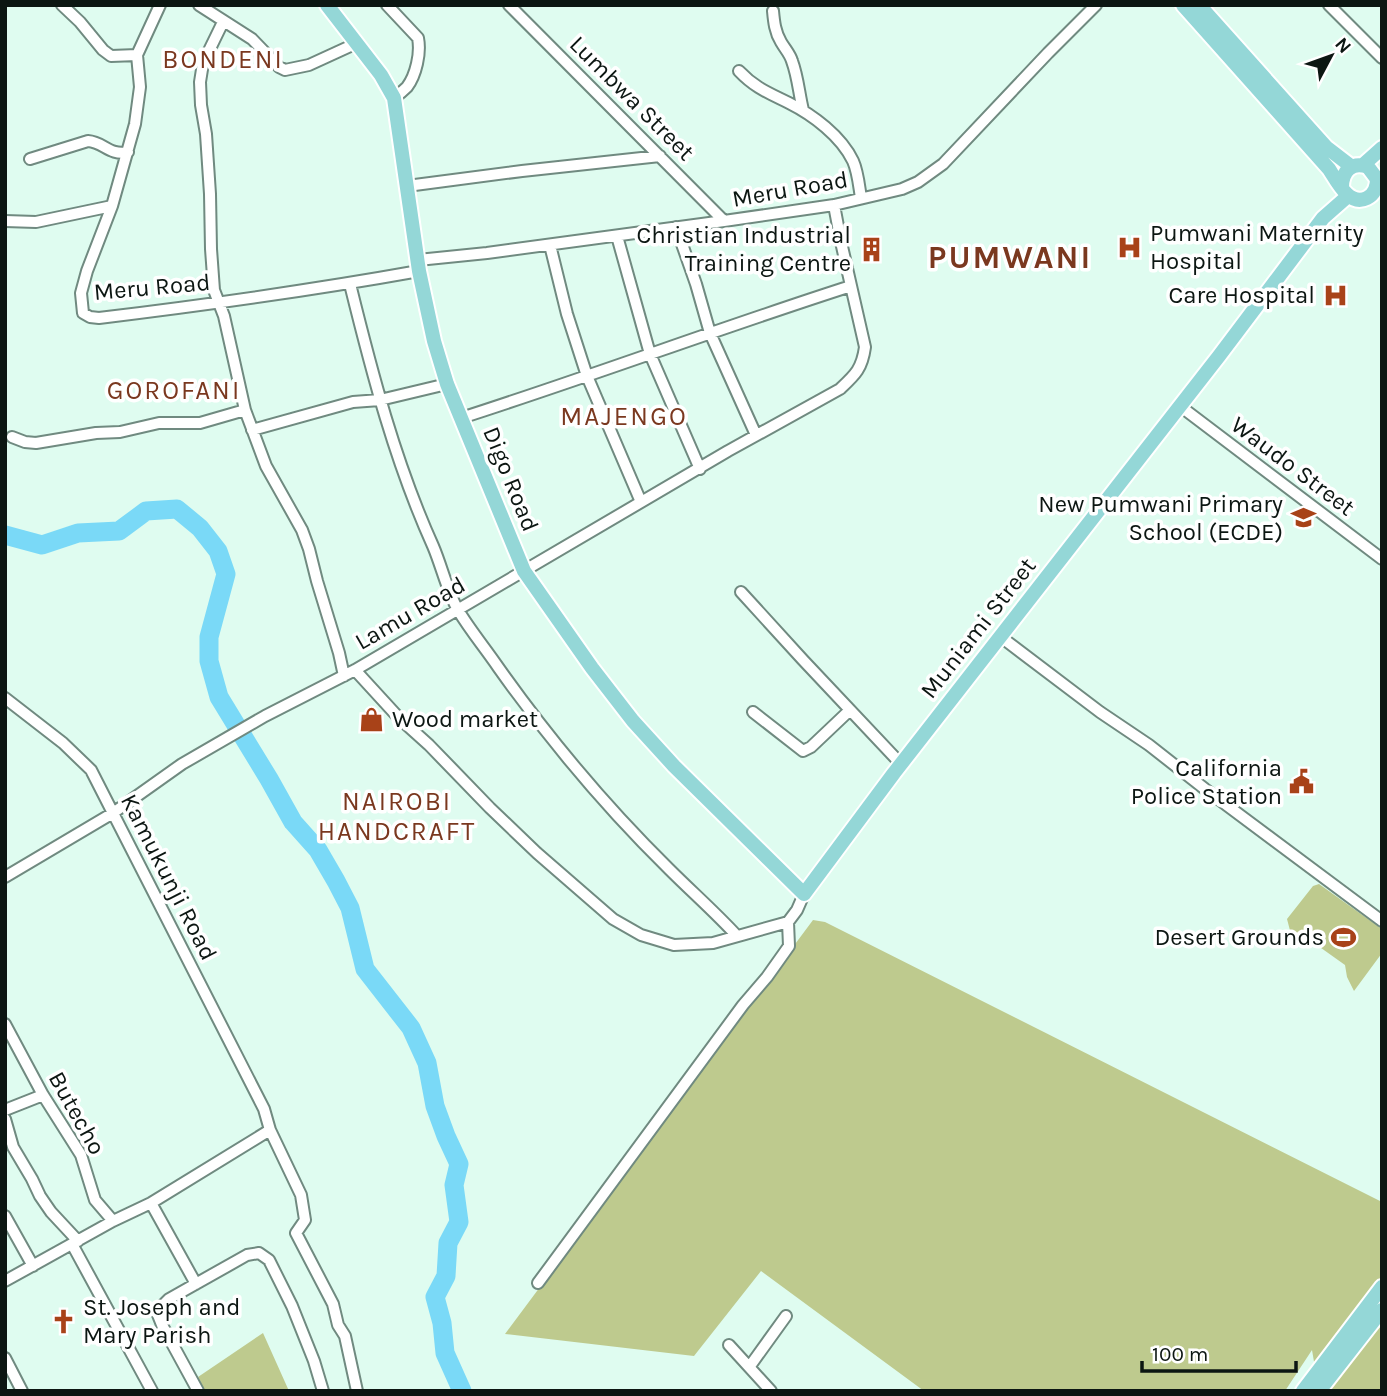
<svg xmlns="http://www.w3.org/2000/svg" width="1387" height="1396" viewBox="0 0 1387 1396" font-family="Karla,sans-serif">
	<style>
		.green { fill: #beca8e }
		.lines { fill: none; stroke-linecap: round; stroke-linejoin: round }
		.river { stroke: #7ad9f7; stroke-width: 19 }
		.minor-casing { stroke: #708a80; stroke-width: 14 }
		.major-casing { stroke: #fff; stroke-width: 18 }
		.minor { stroke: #fff; stroke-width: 10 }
		.major { stroke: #94d7d7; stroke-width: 14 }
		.labels { text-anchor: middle; stroke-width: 7; stroke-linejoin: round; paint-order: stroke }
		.street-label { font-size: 24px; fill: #0c1612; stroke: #fff }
		.poi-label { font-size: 24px; fill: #0c1612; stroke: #fff; text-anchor: end }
		.neighbourhood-label { font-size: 26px; letter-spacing: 2px; fill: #7a381f; stroke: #fff }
		.district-label { font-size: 32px; font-weight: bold; letter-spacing: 2px; fill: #7a381f; stroke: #fff }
	</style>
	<rect width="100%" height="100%" fill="#dffcf0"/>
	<path class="green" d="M1319,884L1382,929V953L1354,991L1347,977L1345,965L1300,933L1293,942L1287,919L1313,886Z
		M813,920L825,922L1382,1202V1391H1319L1312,1350L1285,1391H924L761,1271L694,1356L505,1334Z
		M263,1333L289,1391H205L198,1377Z"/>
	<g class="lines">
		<path class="river" d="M5,535L42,545L78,533L119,531L146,511L177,509L200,528L218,551L226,574L209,637V661L219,697L269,779L293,822L318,850L336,881L350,908L365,969L411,1028L427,1063L435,1106L446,1136L459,1164L454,1185L459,1222L448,1243L446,1276L435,1297L442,1323L445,1353L462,1391"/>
		<defs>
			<path id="minor" d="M62,5L80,22L103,50L111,56L137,55
				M160,5L137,55L140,87L135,124L112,206L87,271L81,293L83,313L90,317L99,318C206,305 313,290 419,271
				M199,5L252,39L279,67L285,70L309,65L357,43
				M387,5L418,38C421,53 416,75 407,87C403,91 398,95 394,98
				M509,5L724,221
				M1329,5L1382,58
				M773,11C774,22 775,32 781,42C785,49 790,54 792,61C798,77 799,94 803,110
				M223,22L203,63L200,82L201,105L206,134L210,194L211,249L214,290L224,316L245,410L266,466L302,530L309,549L317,581L339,653L344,676
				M739,71C755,88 769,93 789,103C813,115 841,136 853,161C858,172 859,186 861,198
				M30,159L88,141C104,142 109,156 128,152
				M407,186L522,171L660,156
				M5,221L36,222L112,206
				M676,227L696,284L710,333L756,435
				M617,236L650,354L700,469
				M550,245L567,314L587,376L641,502
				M418,260L487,253L724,221L834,205L902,189L918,182L943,164L1048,53L1096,5
				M350,284C372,373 395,462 433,546C442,567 447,591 458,610C470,630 485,648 498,667C549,739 606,807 669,869C692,892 716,913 737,936
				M1180,406L1382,559
				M461,418C592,376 720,328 851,286
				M252,430L353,402L380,400L447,384
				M12,437L25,442L36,443L96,433L120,432L159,423H200L245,410
				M741,592L803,660L901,764
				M1001,637L1100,712L1149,745L1205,789L1382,921
				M355,670L399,718L429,745L490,808L537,853L613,919L641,935L674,945L713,943L788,922L797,910L804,894
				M5,698L63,743L91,770L264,1109L270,1130L301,1195L305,1220L296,1233L333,1304L338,1325L345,1336L357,1391
				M753,712L803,751L811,747L850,710
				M5,877L113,813L182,764L265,716L355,670L728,451L840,389C855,375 862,369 865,347L841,242L834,205
				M5,1024L43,1095L81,1155L95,1200L113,1221
				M5,1110L43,1095
				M5,1119L13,1147L32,1179L40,1196L51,1212L78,1241
				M151,1203L196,1284
				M5,1216L33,1266
				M72,1244L152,1391
				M5,1281L113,1221L151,1203L270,1130
				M538,1283L743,1005L767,977L789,946L788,922
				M729,1345L771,1391
				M5,1358L22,1391
				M750,1366L786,1316
				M198,1391L162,1325L158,1315L160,1308L169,1299L247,1255L259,1253L269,1260L292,1306L314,1361L323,1391"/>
			<path id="major" d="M327,5L381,75L394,98L419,271L434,341L447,384L524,571L592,668L633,721L674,766L804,894L894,773L1219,356L1323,218L1348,196
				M1183,5L1329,169C1337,181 1349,207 1367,198C1375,194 1377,187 1377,179L1368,167C1352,161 1342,171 1342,187
				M1199,5L1326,147L1352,167
				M1363,165L1382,148
				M1303,1391L1382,1287
				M1319,1391L1382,1310"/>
		</defs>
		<use href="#minor" class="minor-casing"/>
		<use href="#major" class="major-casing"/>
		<use href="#minor" class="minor"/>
		<use href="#major" class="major"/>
	</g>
	<defs>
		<symbol id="hospital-bare" viewBox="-9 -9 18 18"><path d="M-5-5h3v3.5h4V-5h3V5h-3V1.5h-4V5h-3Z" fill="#a84218" stroke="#fff" stroke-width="2.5" paint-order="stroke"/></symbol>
		<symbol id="building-bare" viewBox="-9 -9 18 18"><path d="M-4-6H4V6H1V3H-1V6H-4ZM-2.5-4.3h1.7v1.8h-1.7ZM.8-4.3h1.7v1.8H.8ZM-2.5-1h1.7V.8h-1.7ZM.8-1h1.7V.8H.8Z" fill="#a84218" stroke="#fff" stroke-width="2.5" paint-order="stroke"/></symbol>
		<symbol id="school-bare" viewBox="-9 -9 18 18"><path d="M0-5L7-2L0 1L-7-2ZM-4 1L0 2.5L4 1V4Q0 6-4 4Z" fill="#a84218" stroke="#fff" stroke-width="2.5" paint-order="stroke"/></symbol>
		<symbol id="shop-bare" viewBox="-9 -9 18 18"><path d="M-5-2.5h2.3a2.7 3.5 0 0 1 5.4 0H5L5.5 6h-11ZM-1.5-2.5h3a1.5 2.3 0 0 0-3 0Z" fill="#a84218" stroke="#fff" stroke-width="2.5" paint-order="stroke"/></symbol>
		<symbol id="civic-bare" viewBox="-9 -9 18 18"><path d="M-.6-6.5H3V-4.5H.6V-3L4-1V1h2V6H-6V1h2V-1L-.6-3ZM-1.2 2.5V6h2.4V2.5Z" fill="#a84218" stroke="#fff" stroke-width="2.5" paint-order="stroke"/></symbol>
		<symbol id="stadium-bare" viewBox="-9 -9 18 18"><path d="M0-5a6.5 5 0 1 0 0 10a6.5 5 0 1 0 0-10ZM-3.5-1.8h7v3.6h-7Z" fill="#a84218" stroke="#fff" stroke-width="2.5" paint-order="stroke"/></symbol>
		<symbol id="church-bare" viewBox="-9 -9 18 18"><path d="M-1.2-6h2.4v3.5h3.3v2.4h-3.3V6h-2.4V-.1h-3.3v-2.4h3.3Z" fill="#a84218" stroke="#fff" stroke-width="2.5" paint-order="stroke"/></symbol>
	</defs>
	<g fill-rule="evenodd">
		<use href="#hospital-bare" x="1112" y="230" width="35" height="35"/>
		<use href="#building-bare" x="854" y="232" width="35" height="35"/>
		<use href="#hospital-bare" x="1318" y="278" width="35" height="35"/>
		<use href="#school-bare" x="1286" y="500" width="35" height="35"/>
		<use href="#shop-bare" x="354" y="702" width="35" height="35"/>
		<use href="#civic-bare" x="1284" y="764" width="35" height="35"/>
		<use href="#stadium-bare" x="1326" y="920" width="35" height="35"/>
		<use href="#church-bare" x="46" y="1304" width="35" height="35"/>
	</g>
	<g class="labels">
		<g class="street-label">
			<text transform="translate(632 98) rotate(45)" y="8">Lumbwa Street</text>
			<text transform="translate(790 189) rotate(-10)" y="8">Meru Road</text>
			<text transform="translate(152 287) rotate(-5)" y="8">Meru Road</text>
			<text transform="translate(1293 466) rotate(37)" y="8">Waudo Street</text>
			<text transform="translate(511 479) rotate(68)" y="8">Digo Road</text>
			<text transform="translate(410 613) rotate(-30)" y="8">Lamu Road</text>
			<text transform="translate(978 628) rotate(-52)" y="8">Muniami Street</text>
			<text transform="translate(169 877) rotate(63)" y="8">Kamukunji Road</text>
			<text transform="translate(77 1113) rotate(61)" y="8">Butecho</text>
		</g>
		<g class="poi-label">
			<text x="1150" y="241" text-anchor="start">Pumwani Maternity<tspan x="1150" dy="28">Hospital</tspan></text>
			<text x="851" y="243">Christian Industrial<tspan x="851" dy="28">Training Centre</tspan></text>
			<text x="1315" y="303">Care Hospital</text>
			<text x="1283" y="512">New Pumwani Primary<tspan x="1283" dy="28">School (ECDE)</tspan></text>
			<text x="392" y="727" text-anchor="start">Wood market</text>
			<text x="1282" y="776">California<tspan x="1282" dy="28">Police Station</tspan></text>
			<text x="1324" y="945">Desert Grounds</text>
			<text x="83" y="1315" text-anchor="start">St. Joseph and<tspan x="83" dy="28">Mary Parish</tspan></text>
		</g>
		<g class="neighbourhood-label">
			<text x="223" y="68">BONDENI</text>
			<text x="174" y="399">GOROFANI</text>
			<text x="624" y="425">MAJENGO</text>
			<text x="397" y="810">NAIROBI<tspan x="397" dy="30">HANDCRAFT</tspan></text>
		</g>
		<g class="district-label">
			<text x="1010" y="268">PUMWANI</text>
		</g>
	</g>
	<rect width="1387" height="1396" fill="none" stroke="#0c1612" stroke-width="14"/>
	<g transform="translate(1331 56) rotate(49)" stroke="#ffffff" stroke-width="5" paint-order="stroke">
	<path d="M0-5L12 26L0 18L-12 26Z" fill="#0c1612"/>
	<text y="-10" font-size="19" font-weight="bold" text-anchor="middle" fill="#0c1612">N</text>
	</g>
	<path d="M1142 1361v10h154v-10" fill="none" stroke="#0c1612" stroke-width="3.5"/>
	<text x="1152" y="1361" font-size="21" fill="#0c1612" stroke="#ffffff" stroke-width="5" paint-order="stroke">100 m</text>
</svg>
